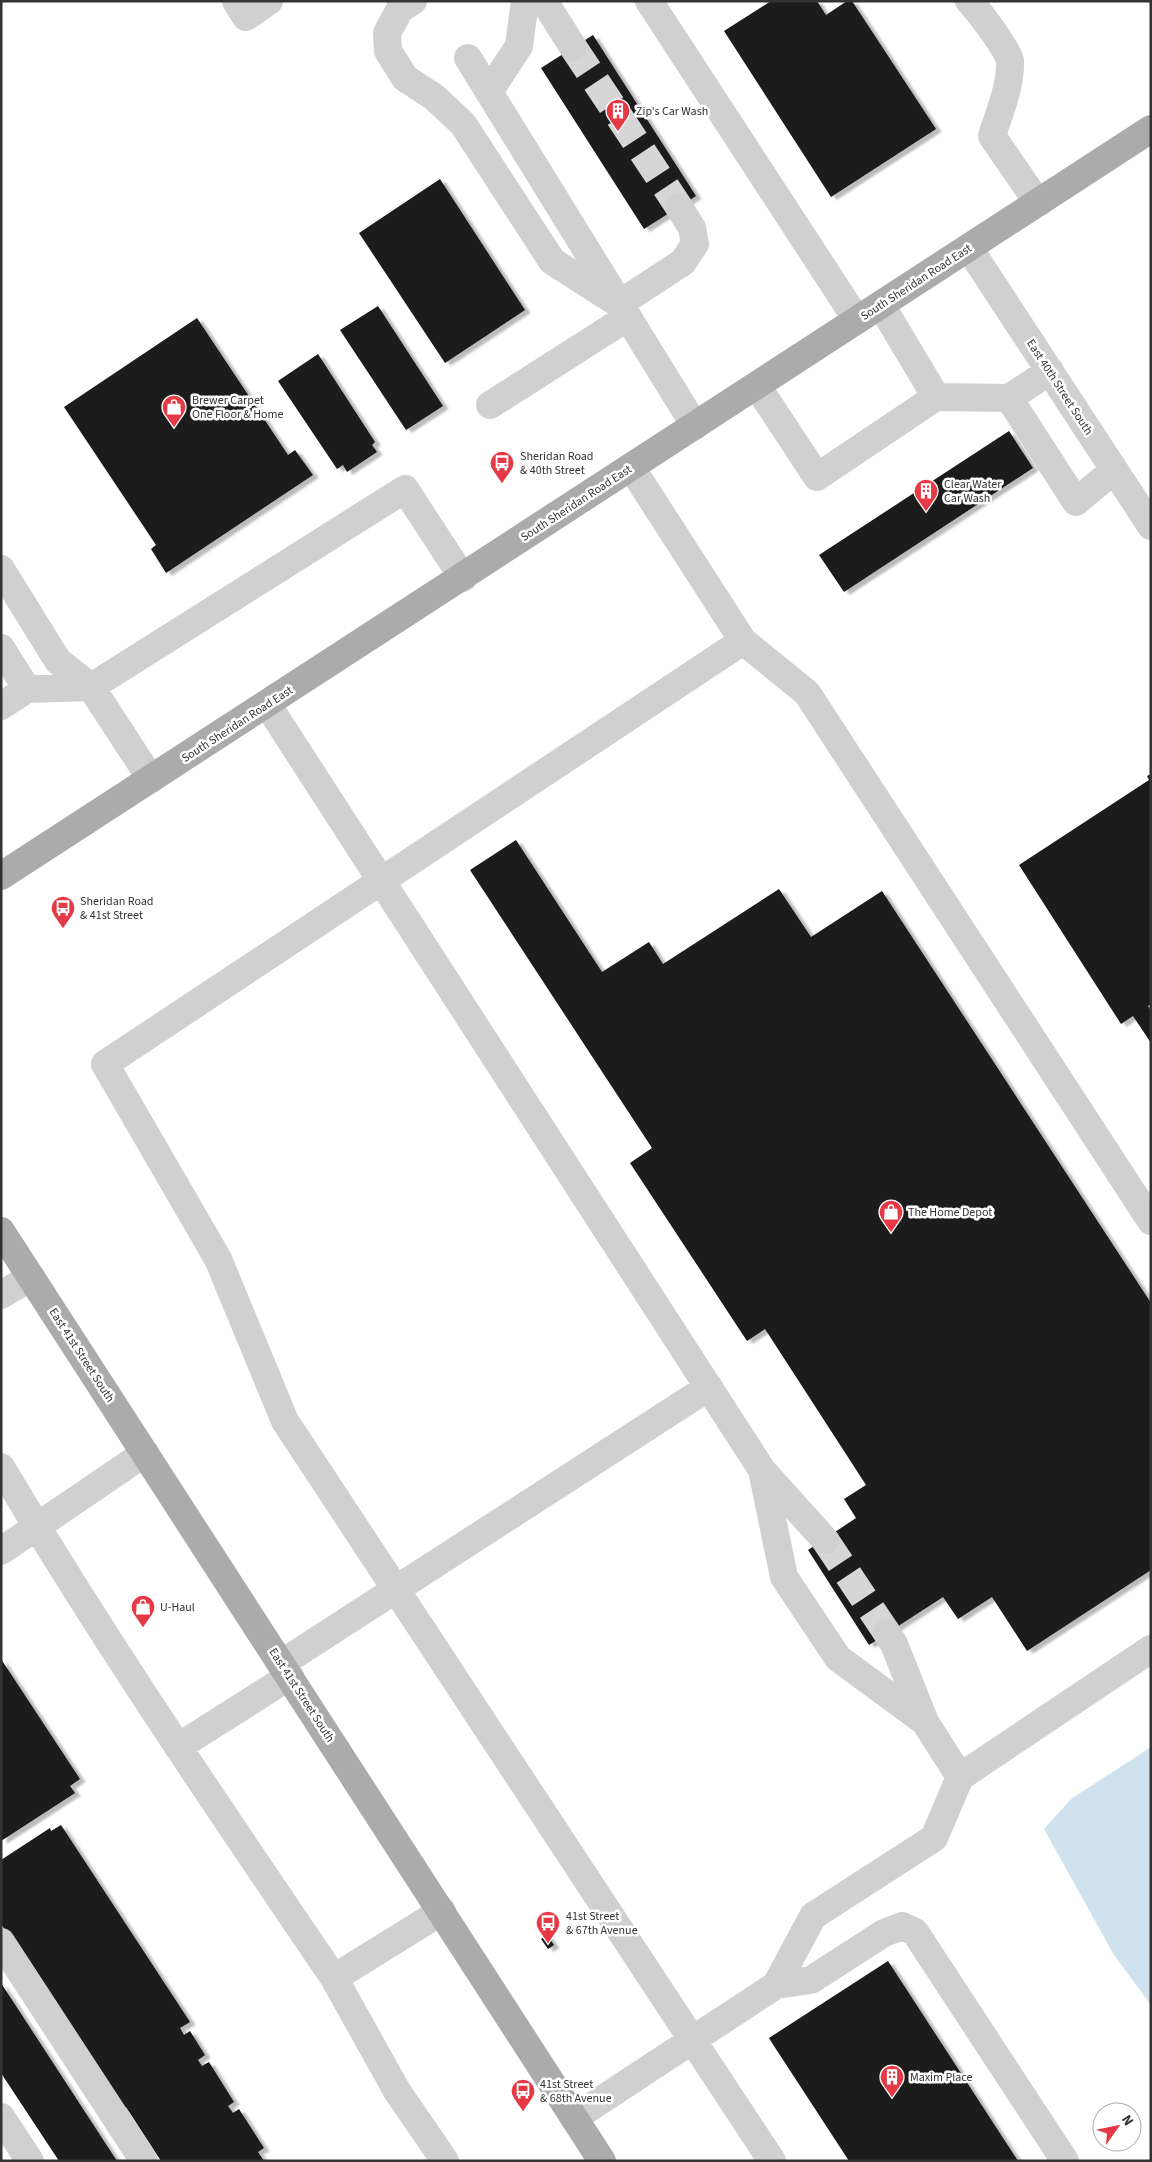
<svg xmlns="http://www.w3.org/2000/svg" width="1152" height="2162" viewBox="0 0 1152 2162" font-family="'Source Sans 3',sans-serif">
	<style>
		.water { fill: #cfe2ee }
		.building { fill: #1a1a1a; filter: url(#shadow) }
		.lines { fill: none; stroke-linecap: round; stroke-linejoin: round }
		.minor-tunnel { stroke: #d6d6d6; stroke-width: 28; stroke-dasharray: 28 14; stroke-linecap: butt }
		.minor { stroke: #d0d0d0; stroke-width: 28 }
		.major { stroke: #ababab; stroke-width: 28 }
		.labels { text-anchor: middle; stroke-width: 5; stroke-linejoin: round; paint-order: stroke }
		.poi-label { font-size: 12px; fill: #333; stroke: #fff; text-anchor: start }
		.street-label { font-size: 12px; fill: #333; stroke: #fff }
	</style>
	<defs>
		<filter id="shadow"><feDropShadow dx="5.5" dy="3" stdDeviation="1" flood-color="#0004"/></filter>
	</defs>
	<rect width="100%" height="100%" fill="#fff"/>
	<path class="water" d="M1151,1747V2005L1114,1955L1044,1829L1071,1799Z"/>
	<path class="building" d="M771,1H817L826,15L847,1H852L936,129L831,197L724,31Z
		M593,35L696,196L644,229L541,68Z
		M440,179L525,310L445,363L359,233Z
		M378,306L443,406L406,430L340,330Z
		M197,318L288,455L295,450L313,475L166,573L151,549L156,545L64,407Z
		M318,354L375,442L372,445L377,452L347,472L343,465L337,469L278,381Z
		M1009,431L1033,468L844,592L819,555Z
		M1151,774V1004L1148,1006L1151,1011V1043L1133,1016L1121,1024L1019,865L1149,780L1147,776Z
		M516,840L602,972L649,942L663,964L779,889L811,937L882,891L1151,1303V1570L1027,1651L992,1597L958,1619L943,1597L869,1645L808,1550L856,1518L844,1499L866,1485L765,1329L747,1341L630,1163L652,1148L470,870Z
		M1,1659L80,1779L70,1786L75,1793L1,1841Z
		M61,1825L190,2022L180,2028L184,2035L190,2031L205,2055L198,2060L202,2066L209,2062L234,2102L228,2106L233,2113L239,2109L264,2148L258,2152L264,2161H161L126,2107L122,2109L1,1924V1860L50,1828L51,1831Z
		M547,1935L554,1945L548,1949L541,1939Z
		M888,1961L1018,2161H849L774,2046L769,2038Z
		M1,1983L117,2161H59L1,2073Z"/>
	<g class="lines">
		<path class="minor-tunnel" d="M573,47L679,207
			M825,1540L887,1633"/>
		<path class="minor" d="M236,1L246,17L269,1
			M413,1L400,9L387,33L388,51L405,78L434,97L463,124L552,261L619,304L683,262L695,244L692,228L679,207
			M544,1L573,47
			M649,1L857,320
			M969,1C978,10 1009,51 1010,61C1011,86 999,113 992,136L1038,203
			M468,58L695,426
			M489,92L519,46L525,1
			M969,248L1151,526
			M881,305L936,397
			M1050,371L1009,398L1076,502L1114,470
			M757,386L817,477L936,397L1009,398
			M490,405L628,317
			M631,467L743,641L807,693L1151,1221
			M1,569L58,661L91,687L151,779
			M743,641L105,1064L218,1259L285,1421L772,2161
			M1,648L27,689
			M267,704L762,1470L784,1577L838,1658L925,1722L960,1777
			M1,706L27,689L91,687L405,489L463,578
			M1,1295L31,1277
			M1,1467C105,1642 220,1810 334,1978L442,1911
			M762,1470L825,1540
			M1,1551L145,1453
			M887,1633L894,1644L925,1722
			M282,1663L709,1387
			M178,1747L290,1676
			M1,1942L144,2161
			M334,1978L397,2091L445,2161
			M776,1985L811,1980L884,1933L902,1926L915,1932L1065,2161
			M1,2117L30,2161
			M574,2118L776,1985L813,1916L934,1838L960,1777L1151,1649"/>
		<path class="major" d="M1,876L1151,129
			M1,1231L602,2161"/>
	</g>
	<defs>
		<symbol id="building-pin" viewBox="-11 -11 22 30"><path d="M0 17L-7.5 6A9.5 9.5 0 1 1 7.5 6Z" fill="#e63946" stroke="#fff"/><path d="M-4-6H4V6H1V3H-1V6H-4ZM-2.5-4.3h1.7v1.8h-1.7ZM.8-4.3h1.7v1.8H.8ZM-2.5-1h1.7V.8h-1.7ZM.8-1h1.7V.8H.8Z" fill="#fff"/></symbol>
		<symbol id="shop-pin" viewBox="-11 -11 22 30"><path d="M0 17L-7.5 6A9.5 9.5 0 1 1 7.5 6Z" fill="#e63946" stroke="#fff"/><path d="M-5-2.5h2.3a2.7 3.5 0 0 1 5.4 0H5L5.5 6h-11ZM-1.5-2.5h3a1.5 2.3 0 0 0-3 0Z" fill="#fff"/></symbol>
		<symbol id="bus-pin" viewBox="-11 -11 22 30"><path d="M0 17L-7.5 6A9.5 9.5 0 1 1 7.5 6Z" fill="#e63946" stroke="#fff"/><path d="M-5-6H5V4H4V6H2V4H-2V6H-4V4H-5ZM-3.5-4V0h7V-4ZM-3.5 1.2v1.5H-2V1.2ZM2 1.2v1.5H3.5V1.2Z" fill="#fff"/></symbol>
	</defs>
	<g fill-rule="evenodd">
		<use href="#building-pin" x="604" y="97" width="28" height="38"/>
		<use href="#shop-pin" x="160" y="393" width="28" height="38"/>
		<use href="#bus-pin" x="488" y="449" width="28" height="38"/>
		<use href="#building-pin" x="912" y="477" width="28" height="38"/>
		<use href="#bus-pin" x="49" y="894" width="28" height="38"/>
		<use href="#shop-pin" x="877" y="1198" width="28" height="38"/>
		<use href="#shop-pin" x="129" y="1593" width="28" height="38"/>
		<use href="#bus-pin" x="534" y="1909" width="28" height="38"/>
		<use href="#building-pin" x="878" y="2063" width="28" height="38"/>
		<use href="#bus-pin" x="509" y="2077" width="28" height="38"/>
	</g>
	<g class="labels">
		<g class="poi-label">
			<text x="636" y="115">Zip's Car Wash</text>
			<text x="192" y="404">Brewer Carpet<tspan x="192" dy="14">One Floor &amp; Home</tspan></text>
			<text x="520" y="460">Sheridan Road<tspan x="520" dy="14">&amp; 40th Street</tspan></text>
			<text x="944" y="488">Clear Water<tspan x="944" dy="14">Car Wash</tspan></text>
			<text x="80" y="905">Sheridan Road<tspan x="80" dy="14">&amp; 41st Street</tspan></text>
			<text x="908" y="1216">The Home Depot</text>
			<text x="160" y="1611">U-Haul</text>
			<text x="566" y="1920">41st Street<tspan x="566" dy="14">&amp; 67th Avenue</tspan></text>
			<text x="910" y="2081">Maxim Place</text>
			<text x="540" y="2088">41st Street<tspan x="540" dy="14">&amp; 68th Avenue</tspan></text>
		</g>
		<g class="street-label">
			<text transform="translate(916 282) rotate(-33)" y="4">South Sheridan Road East</text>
			<text transform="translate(1060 387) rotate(57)" y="4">East 40th Street South</text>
			<text transform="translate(576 503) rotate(-33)" y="4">South Sheridan Road East</text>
			<text transform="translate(237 724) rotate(-33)" y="4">South Sheridan Road East</text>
			<text transform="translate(82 1355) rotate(57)" y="4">East 41st Street South</text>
			<text transform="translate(302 1695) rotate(57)" y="4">East 41st Street South</text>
		</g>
	</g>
	<rect width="1152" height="2162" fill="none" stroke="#333333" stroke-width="5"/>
	<g transform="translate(1117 2127) rotate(57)"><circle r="24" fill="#ffffff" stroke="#adadad"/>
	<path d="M0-4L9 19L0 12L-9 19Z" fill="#e63946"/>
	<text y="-8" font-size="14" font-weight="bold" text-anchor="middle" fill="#333333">N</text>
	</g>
</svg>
